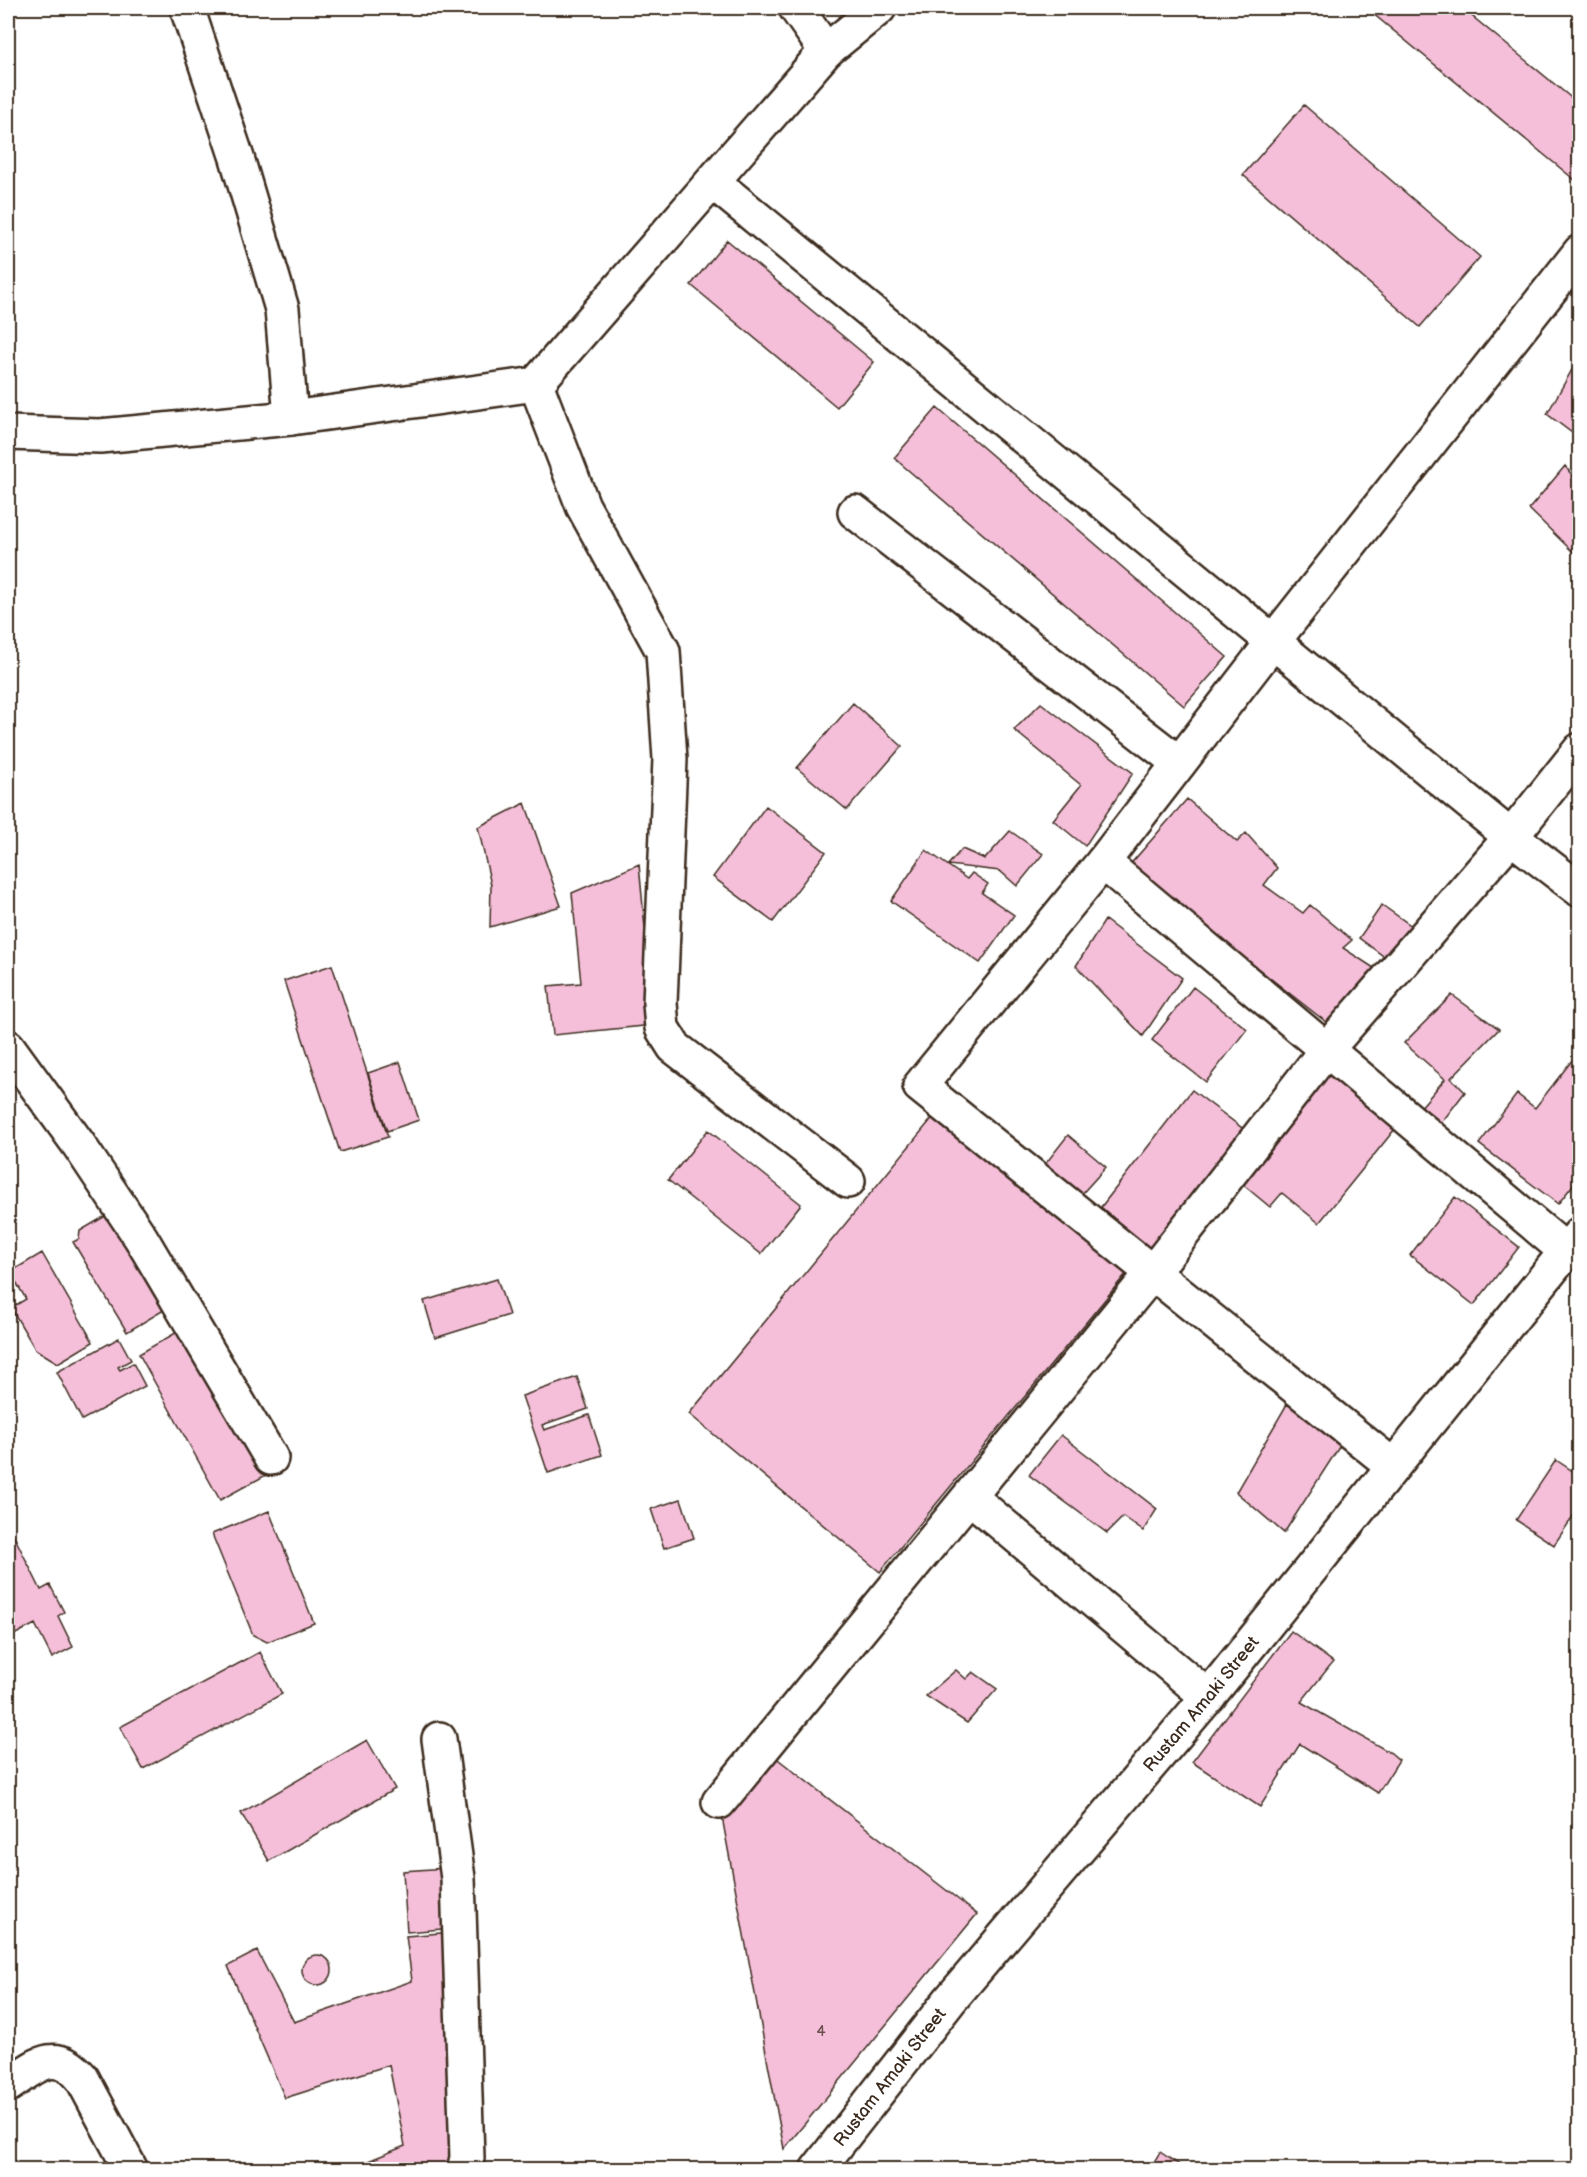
<svg xmlns="http://www.w3.org/2000/svg" width="1587" height="2177" viewBox="0 0 1587 2177" font-family="'Balsamiq Sans',sans-serif">
	<style>
		.building { fill: #f5bfd9; stroke: #3b2a1e; stroke-width: 1.5 }
		.lines { fill: none; stroke-linecap: round; stroke-linejoin: round }
		.minor-casing { stroke: #3b2a1e; stroke-width: 38 }
		.tertiary-casing { stroke: #3b2a1e; stroke-width: 38 }
		.minor { stroke: #fff; stroke-width: 33 }
		.tertiary { stroke: #fff; stroke-width: 33 }
		.labels { text-anchor: middle; stroke-width: 5; stroke-linejoin: round; paint-order: stroke }
		.number-label { font-size: 15px; fill: #6a4f4d }
		.street-label { font-size: 18px; fill: #3b2a1e; stroke: #fff }
	</style>
	<rect width="100%" height="100%" fill="#fff"/>
	<filter id="ink" filterUnits="userSpaceOnUse"><feTurbulence type="fractalNoise" baseFrequency=".0167" numOctaves="2"/><feDisplacementMap in="SourceGraphic" scale="12" xChannelSelector="R" yChannelSelector="G"/><feConvolveMatrix kernelMatrix="1 2 1 2 8 2 1 2 1" color-interpolation-filters="sRGB"/></filter>
	<g filter="url(#ink)">
		<path class="building" d="M1366,8H1462L1580,105V177L1576,181Z
			M1304,105L1480,257L1420,327L1243,175Z
			M727,240L874,362L837,407L691,285Z
			M1577,361L1580,362V439L1547,414Z
			M937,408L1227,657L1184,706L894,458Z
			M1565,466L1578,483L1580,480V546L1574,553L1529,509Z
			M853,703L902,746L847,810L797,768Z
			M1041,703L1133,773L1085,846L1053,820L1081,785L1014,730Z
			M1187,799L1237,842L1246,833L1277,868L1264,885L1303,913L1310,905L1352,940L1343,948L1377,970L1330,1025L1128,867Z
			M525,803L561,906L490,927L491,885L478,827Z
			M766,806L826,852L773,922L713,877Z
			M1010,831L1043,854L1017,886L1000,871L948,865L962,849L985,859Z
			M926,850L967,879L972,873L988,884L982,893L1014,915L980,963L891,901Z
			M639,864L654,1025L553,1035L548,986L581,983L572,893Z
			M1382,905L1413,927L1386,958L1359,938Z
			M1105,920L1182,978L1143,1036L1076,966Z
			M332,965L388,1137L340,1152L284,981Z
			M1193,987L1247,1029L1206,1082L1152,1040Z
			M1452,995L1499,1029L1451,1078L1465,1092L1439,1126L1420,1108L1445,1079L1404,1043Z
			M1580,1050V1176L1558,1204L1479,1144L1517,1094L1535,1108Z
			M400,1062L419,1120L387,1131L368,1073Z
			M1332,1069L1399,1124L1319,1223L1282,1193L1270,1207L1241,1183Z
			M1192,1090L1246,1131L1152,1252L1101,1207Z
			M934,1116L1126,1274L880,1572L689,1414Z
			M708,1130L801,1204L761,1254L668,1180Z
			M1068,1135L1106,1167L1078,1198L1039,1172Z
			M1455,1197L1519,1247L1474,1305L1410,1255Z
			M117,1209L174,1304L127,1332L73,1242L79,1239L80,1231Z
			M42,1253L93,1342L58,1363L35,1349L11,1308L26,1299L10,1272Z
			M497,1279L509,1315L435,1338L424,1301Z
			M186,1327L268,1474L220,1500L139,1354Z
			M119,1338L131,1360L118,1367L120,1370L133,1363L145,1386L82,1420L57,1372Z
			M577,1377L588,1409L542,1425L544,1430L589,1415L602,1455L548,1473L522,1396Z
			M1287,1404L1343,1441L1284,1533L1236,1492Z
			M1061,1435L1157,1509L1143,1531L1123,1517L1107,1533L1029,1475Z
			M1556,1460L1580,1476V1506L1554,1545L1516,1520Z
			M681,1499L694,1538L664,1548L651,1509Z
			M269,1511L314,1623L267,1642L253,1635L212,1534Z
			M8,1524L41,1590L50,1585L64,1612L58,1616L73,1647L52,1658L35,1624L8,1638V1601L10,1600L8,1596Z
			M1291,1631L1333,1662L1301,1702L1391,1753L1399,1760L1378,1793L1300,1744L1260,1807L1192,1762Z
			M260,1652L282,1694L143,1769L120,1727Z
			M956,1670L966,1679L973,1672L997,1689L967,1723L926,1696Z
			M367,1740L395,1789L269,1861L241,1813Z
			M770,1753L977,1914L784,2149L722,1817Z
			M460,1867L465,1927L407,1932L403,1871Z
			M464,1931L465,1993L445,2001V2011L461,2170H346L405,2146L389,2065L285,2098L228,1966L257,1951L294,2022L412,1981L406,1936Z
			M302 1970a15 15 0 1 1 30 0a15 15 0 1 1-30 0Z
			M1160,2152L1187,2170H1149Z"/>
		<g class="lines">
			<defs>
				<g id="minor">
					<path d="M187,8L237,158L282,309L291,418"/>
					<path d="M796,8L826,51"/>
					<path d="M713,182L1511,837L1580,890"/>
					<path d="M536,384L583,506L663,651L670,759L660,1003L662,1028L674,1047L848,1181"/>
					<path d="M855,512L1179,763"/>
					<path d="M1103,862L1566,1251"/>
					<path d="M8,1047L79,1145L141,1238L271,1458"/>
					<path d="M1392,1465L920,1086L1103,862L1272,643L1580,252"/>
					<path d="M970,1497L1208,1697"/>
					<path d="M439,1739L458,1878L467,2158L464,2170"/>
					<path d="M719,1802L1153,1272L1327,1049L1511,837L1580,750"/>
					<path d="M8,2085C35,2067 55,2046 82,2078L131,2170"/>
					<path id="s1" d="M817,2170L950,2000L1208,1697L1580,1234"/>
				</g>
				<path id="tertiary" d="M8,433L100,436L291,418L536,384L826,51L879,8"/>
			</defs>
			<use href="#minor" class="minor-casing"/>
			<use href="#tertiary" class="tertiary-casing"/>
			<use href="#minor" class="minor"/>
			<use href="#tertiary" class="tertiary"/>
		</g>
	</g>
	<g class="labels">
		<g class="number-label">
			<text x="821" y="2036">4</text>
		</g>
		<g class="street-label">
			<text dy="6" stroke="none"><textPath href="#s1" startOffset="604">Rustam Amaki Street</textPath></text>
			<text dy="6" stroke="none"><textPath href="#s1" startOffset="118">Rustam Amaki Street</textPath></text>
		</g>
	</g>
	<rect width="1587" height="2177" fill="none" stroke="#fff" stroke-width="30"/>
	<rect x="15" y="15" width="1557" height="2147" fill="none" stroke="#3b2a1e" stroke-width="2" filter="url(#ink)"/>
</svg>
